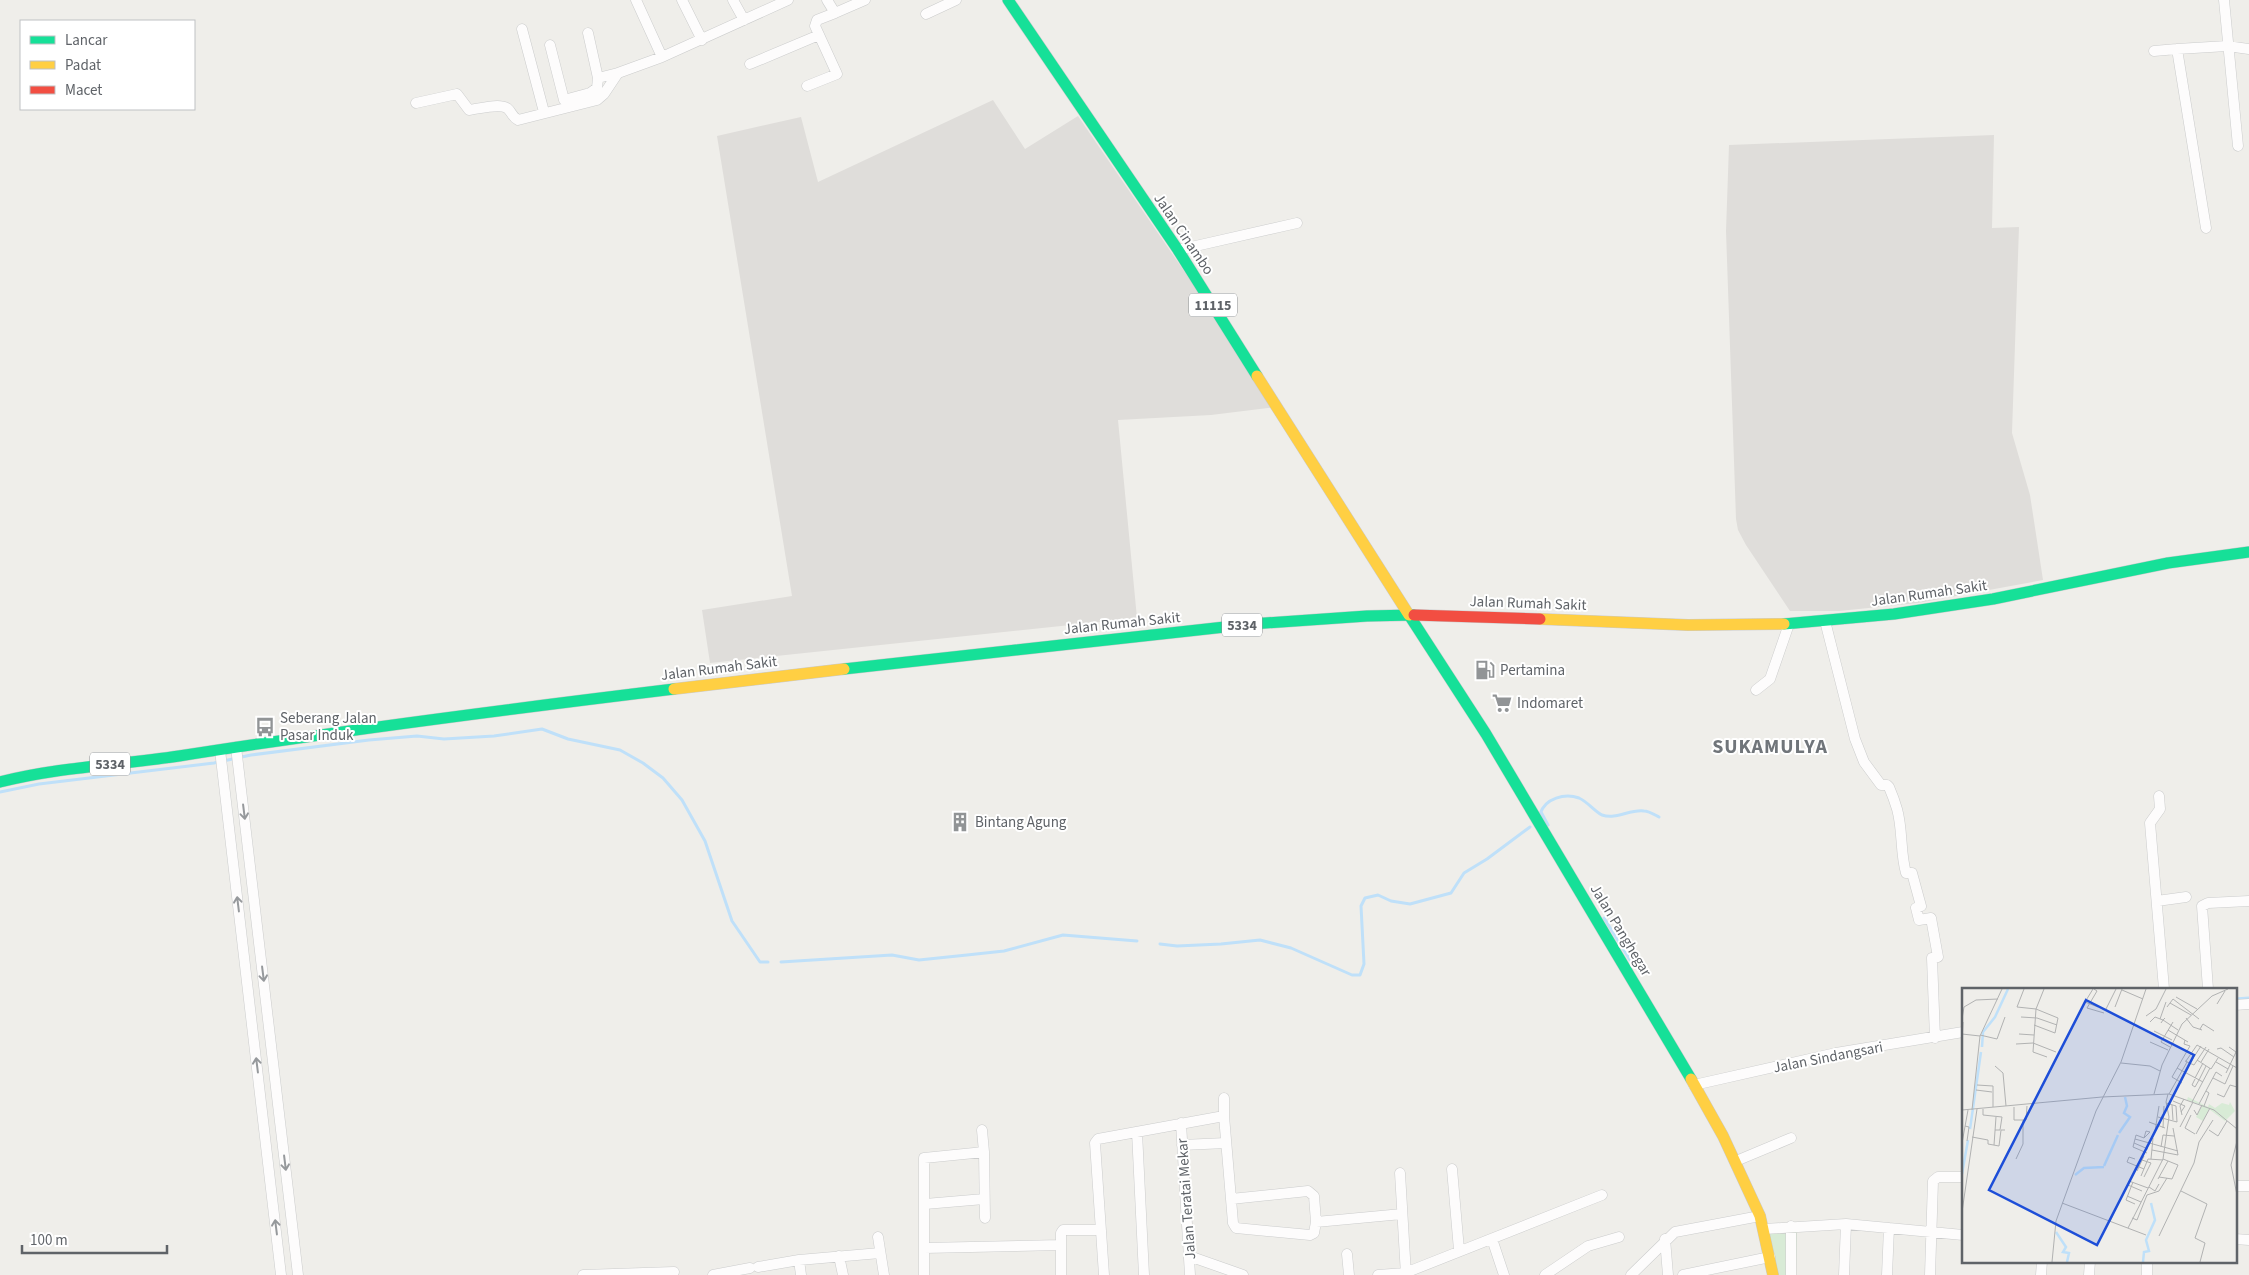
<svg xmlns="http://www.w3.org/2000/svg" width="2249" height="1275" viewBox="0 0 2249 1275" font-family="'Source Sans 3',sans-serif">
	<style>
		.industrial { fill: #dfddda }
		.green { fill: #d8ebd6 }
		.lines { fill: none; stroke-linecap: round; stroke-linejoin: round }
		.stream { stroke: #bfe0f9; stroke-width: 3 }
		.street-casing { stroke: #cbcccc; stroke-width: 11 }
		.fast-casing { stroke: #cacacb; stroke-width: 12 }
		.slow-casing { stroke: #cacacb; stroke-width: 12 }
		.jam-casing { stroke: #cacacb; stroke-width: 12 }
		.street { stroke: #fdfcfc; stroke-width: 10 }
		.fast { stroke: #16e098; stroke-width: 11 }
		.slow { stroke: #ffcf43; stroke-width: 11 }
		.jam { stroke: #f24e42; stroke-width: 11 }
		.oneway { stroke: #96999c }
		.labels { text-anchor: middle; stroke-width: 4; stroke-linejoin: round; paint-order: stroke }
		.shield { fill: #fff; stroke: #8f9295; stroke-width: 1 }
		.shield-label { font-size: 14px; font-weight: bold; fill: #5f6368 }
		.street-label { font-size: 15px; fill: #5f6368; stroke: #fff }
		.poi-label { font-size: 15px; fill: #5f6368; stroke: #fff; text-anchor: start }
		.district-label { font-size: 20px; font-weight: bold; letter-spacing: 1px; fill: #70757a; stroke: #fff }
		.inset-river { fill: none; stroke: #bfe0f9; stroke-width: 2.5 }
		.inset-road { fill: none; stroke: #b1b2b2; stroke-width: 1 }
		.view { fill: #1d4ed8; fill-opacity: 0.15; stroke: #1d4ed8; stroke-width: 2.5 }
		.inset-edge { fill: none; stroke: #5f6368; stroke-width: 2.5 }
	</style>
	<rect width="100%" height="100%" fill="#efeeea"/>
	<path class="industrial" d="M993,100L1025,149L1078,116L1277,407L1211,415L1118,420L1137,618L710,663L702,610L792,596L717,136L801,117L818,182Z
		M1994,135L1992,228L2019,227L2012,433L2030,495L2043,580L1918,603L1839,611H1790L1746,545L1738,530L1736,519L1726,231L1729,145Z"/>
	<path class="green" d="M1797,1229L1796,1275H1772L1764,1231Z"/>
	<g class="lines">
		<path class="stream" d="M0,792L39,784L214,763L251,755L369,740L417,736L444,739L494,736L542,729L568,739L620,750L643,763L663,778L682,800L705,841L732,921L760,962H768
			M1541,812L1548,825
			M1540,814C1545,798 1565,793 1579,798C1588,802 1594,811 1602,815C1616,820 1630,809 1644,811C1649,811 1655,815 1659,817
			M1604,918L1630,960
			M1160,944L1177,946L1221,944L1260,940L1291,948L1352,975H1360L1364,964L1361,906L1365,898L1378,895L1391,901L1410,904L1451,893L1464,873L1487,859L1530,827
			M781,962L892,955L919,960L967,955L1004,951L1063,935L1137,941
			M2235,999L2249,998"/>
		<defs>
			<path id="street" d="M636,0L662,57
				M682,0L702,40
				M733,0L744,20
				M827,0L835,13L865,0
				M2224,0L2238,146
				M926,14L956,0
				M522,29L544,112
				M588,33L598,78L618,73
				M550,45L564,100L590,93L597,88L598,78
				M2154,51L2177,49
				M750,64L819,35
				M807,86L837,74L815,26L817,20L835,13
				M416,103L457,94L469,110C479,109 498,103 507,108C512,112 512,117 518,120L597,100L604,94L618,73L662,57L788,0
				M2206,228L2177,49L2227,46L2249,49
				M1178,250L1297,223
				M1825,621L1855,739L1864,762L1881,785H1887L1889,787C1892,794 1895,802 1897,809C1903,830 1900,852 1906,873H1912L1921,906L1916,908L1919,920L1931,918L1938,957L1932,958L1935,1038
				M1756,690L1770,679L1789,624
				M236,747L298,1275
				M220,750L281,1275
				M2159,796L2160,809L2150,823L2164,989
				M2157,901L2186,897
				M2208,989L2202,906L2208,903L2249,901
				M2235,1005L2249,1004
				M1694,1085L1836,1053L1963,1032
				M1224,1098V1116
				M1181,1123L1190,1275
				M982,1130L984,1152
				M1137,1132L1144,1275
				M1182,1145L1226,1143
				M1736,1161L1791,1138
				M1452,1169L1459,1250
				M1400,1173L1406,1275
				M2235,1186H2249
				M925,1204L984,1199
				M1316,1222L1402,1214
				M1791,1226V1275
				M1764,1229L1846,1224L1963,1235
				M878,1237L884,1275
				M1492,1239L1504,1275
				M1665,1239L1668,1275
				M2235,1239L2249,1240
				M924,1248L1061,1245
				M1347,1254L1349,1275
				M839,1256L843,1275
				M1189,1256L1243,1275
				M799,1260L801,1275
				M758,1267L799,1260L880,1253
				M583,1275L674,1272
				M713,1275L750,1268
				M924,1275V1158L984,1152L985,1218
				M1061,1275V1233L1063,1230H1101
				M1104,1275L1095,1143L1098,1139L1224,1116L1231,1199L1308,1191L1314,1196L1316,1222L1314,1233L1310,1235L1236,1228L1233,1223L1231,1199
				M1378,1275L1405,1273L1602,1195
				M1545,1275L1588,1246L1619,1237
				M1631,1275L1675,1232L1760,1216
				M1683,1275L1770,1257
				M1844,1275L1846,1224
				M1887,1275L1889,1228
				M1930,1275L1933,1181L1938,1177H1963
				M2041,1275L2042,1261
				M2089,1275L2090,1261
				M2147,1275V1261"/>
			<path id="fast" d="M1008,0L1178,250L1257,376
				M1409,615L1486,734L1691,1079
				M1784,624L1894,614L1993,599L2168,563L2249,552
				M844,669L1252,624L1367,616L1414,615
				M0,782C59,767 119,765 179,756C344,730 509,709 674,689"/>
			<path id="slow" d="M1257,376L1409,615
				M1540,619L1688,625L1784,624
				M674,689L844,669
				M1691,1079L1723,1136L1760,1216L1773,1275"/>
			<path id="jam" d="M1414,615L1540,619"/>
		</defs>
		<use href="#street" class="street-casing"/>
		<use href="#fast" class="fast-casing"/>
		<use href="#slow" class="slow-casing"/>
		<use href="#jam" class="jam-casing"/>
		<use href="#street" class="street"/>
		<use href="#fast" class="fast"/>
		<use href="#slow" class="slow"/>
		<use href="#jam" class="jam"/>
	</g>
	<defs><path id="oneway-shaft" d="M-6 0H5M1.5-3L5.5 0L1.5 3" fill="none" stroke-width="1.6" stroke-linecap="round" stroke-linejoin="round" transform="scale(1.25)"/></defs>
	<g class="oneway">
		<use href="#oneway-shaft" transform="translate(244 812) rotate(83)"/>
		<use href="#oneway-shaft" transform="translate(238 904) rotate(-97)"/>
		<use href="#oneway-shaft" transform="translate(263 974) rotate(83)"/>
		<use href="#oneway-shaft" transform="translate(257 1065) rotate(-97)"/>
		<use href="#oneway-shaft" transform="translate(285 1163) rotate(83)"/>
		<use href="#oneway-shaft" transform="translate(276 1227) rotate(-97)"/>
	</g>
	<defs>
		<symbol id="fuel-bare" viewBox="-9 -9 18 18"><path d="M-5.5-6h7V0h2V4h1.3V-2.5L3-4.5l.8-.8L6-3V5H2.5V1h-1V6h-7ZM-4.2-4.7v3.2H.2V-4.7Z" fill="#919496" stroke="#fff" stroke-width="2.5" paint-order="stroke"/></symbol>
		<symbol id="supermarket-bare" viewBox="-9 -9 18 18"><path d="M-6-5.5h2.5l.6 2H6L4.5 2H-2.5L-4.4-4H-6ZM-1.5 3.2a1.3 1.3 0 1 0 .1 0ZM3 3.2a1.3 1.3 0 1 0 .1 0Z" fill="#919496" stroke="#fff" stroke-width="2.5" paint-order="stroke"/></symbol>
		<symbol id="bus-bare" viewBox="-9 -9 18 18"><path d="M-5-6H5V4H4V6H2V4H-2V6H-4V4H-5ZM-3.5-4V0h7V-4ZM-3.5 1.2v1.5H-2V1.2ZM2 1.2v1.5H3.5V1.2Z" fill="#919496" stroke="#fff" stroke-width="2.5" paint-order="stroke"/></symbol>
		<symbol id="building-bare" viewBox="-9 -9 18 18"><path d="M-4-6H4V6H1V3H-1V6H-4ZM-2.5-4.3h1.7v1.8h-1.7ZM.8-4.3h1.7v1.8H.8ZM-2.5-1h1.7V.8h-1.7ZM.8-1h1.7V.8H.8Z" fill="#919496" stroke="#fff" stroke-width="2.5" paint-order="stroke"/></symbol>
	</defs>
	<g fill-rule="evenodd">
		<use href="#fuel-bare" x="1471" y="656" width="28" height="28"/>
		<use href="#supermarket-bare" x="1488" y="689" width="28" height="28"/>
		<use href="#bus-bare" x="251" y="713" width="28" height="28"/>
		<use href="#building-bare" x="946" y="808" width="28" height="28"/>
	</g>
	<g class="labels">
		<g class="shield">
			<rect x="1189" y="293.5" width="48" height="23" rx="4"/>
			<rect x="1222" y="613.5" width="40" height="23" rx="4"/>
			<rect x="90" y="752.5" width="40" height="23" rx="4"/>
		</g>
		<g class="shield-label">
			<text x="1213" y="310">11115</text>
			<text x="1242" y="630">5334</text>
			<text x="110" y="769">5334</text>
		</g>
		<g class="street-label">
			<text transform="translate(1184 234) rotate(56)" y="5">Jalan Cinambo</text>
			<text transform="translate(1929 593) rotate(-8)" y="5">Jalan Rumah Sakit</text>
			<text transform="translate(1528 603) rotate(2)" y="5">Jalan Rumah Sakit</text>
			<text transform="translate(1122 623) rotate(-6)" y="5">Jalan Rumah Sakit</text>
			<text transform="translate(719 668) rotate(-7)" y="5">Jalan Rumah Sakit</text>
			<text transform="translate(1621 930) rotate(59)" y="5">Jalan Panghegar</text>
			<text transform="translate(1828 1057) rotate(-11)" y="5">Jalan Sindangsari</text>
			<text transform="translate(1186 1199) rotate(-94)" y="5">Jalan Teratai Mekar</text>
		</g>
		<g class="poi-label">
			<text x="1500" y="675">Pertamina</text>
			<text x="1517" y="708">Indomaret</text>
			<text x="280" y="723">Seberang Jalan<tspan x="280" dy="17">Pasar Induk</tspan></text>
			<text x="975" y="827">Bintang Agung</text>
		</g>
		<g class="district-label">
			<text x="1770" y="753">SUKAMULYA</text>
		</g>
	</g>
	<g transform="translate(1962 988)">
		<rect width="275" height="275" fill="#efeeea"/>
		<path d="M226,109L246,119L247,116L253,120L260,115L267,117L268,114L273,123L263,133L247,121L241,133L234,129L240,117L225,112Z" fill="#d8ebd6"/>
		<path class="inset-river" d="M20,59L21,44L33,29L46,1M8,141L19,64M157,145L168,129L162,125L165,118L163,109M142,178L156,147M0,186L6,152M113,187L122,180L142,179M94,244L104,259L101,264L107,265L105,274M181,274L182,264L187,263L184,252L193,232L189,215"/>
		<path class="inset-road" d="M62,1L55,19L74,21L96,30L93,45L72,37M82,1L74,21L71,64L85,69M131,1L123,14L136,19M132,1L135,3L125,20L142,25M160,2L181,11M214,9L235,21M208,15L229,27M255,16L263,3M153,19L160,1M205,19L211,11L237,31M144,21L154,1M184,28L194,21L204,1M59,29L75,30L95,37M203,30L201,32L216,42M224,30L231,39L240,42M0,31L2,19L14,12L36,11M198,31L204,14M188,34L193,29L201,32L199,35M238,41L241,36L252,43M206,42L226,54M192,43L210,52M0,46L18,48M57,46L72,47M18,47L35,51L43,29M0,54L1,34M188,54L206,62M54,56L71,55L94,64M208,59L199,54L211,34M255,61L259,60L272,69M235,72L249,81L256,70M223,73L232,77L244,59M224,73L235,57L275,80M239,74L247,61M254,74L266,81L264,85M159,75L188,78L198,83M228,75L239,58M33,78L41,85L44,118M215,80L241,94M266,81L274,64L267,59M233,90L241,75M251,90L263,96L271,78M233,91L230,97L233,99L237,92M237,92L244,78M220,95L210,89L228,58L222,56L223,52M15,97L31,98V119M14,102L30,104M192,106L200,77L220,36L250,8L266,1M207,106L225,74M255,106L262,109L268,97L275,99M140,109L207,106L252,122L275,141M211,113L223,118L219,124M230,114L248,80M237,116L254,84L260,88M210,117L211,132M242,118L247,105L244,103M52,119V132H64L65,118M21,121V127L40,129L38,142H33M0,122L140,109M10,122L18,48L40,1M232,122L235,127L240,117M220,127L218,118L222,111M229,127L223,140L233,146M196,129L215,134L214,118L204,115M187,134L203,140M3,138L7,139L5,153M218,139L231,114M201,140L202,118M247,142L256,148L265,133M193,143L197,118M234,146L248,120M10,149L26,152M173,151L216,163M173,151L174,147L182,150L184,143L188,144L182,150M173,151L171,159L185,165M26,152V156L37,158L39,142H43M275,153L269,177L275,207M0,155L6,122M172,155L186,161M32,157L34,129M199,159L201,147L212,148M190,162L216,167L211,140M54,171L61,156V132M173,171L167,169L165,174L182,181M189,171L191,150M180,172L189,175L182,189M175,183L182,168M179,188L186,171L201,172M197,189L210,191L216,177L201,171M196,191L206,173M167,193L186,200M167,193L166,197L180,203M171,194L164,212L173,216M187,199L193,203L197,196M219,203L245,216L233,250L243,255L238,274M185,207L197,203L205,190M165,208L179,214M100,215L184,247M0,224L15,121M170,230L175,232L185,207M148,233L164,200M166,240L201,171L207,129L204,114L206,106M197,248L232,175L237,154L251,132M90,274L94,233L134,123L159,74L184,1"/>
		<path class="view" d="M124,12L232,67L135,257L27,202Z"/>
		<rect width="275" height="275" class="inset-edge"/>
	</g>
	<rect x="20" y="20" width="175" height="90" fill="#ffffff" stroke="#bfc1c3"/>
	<rect x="30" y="36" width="25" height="8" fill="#16e098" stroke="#bfc1c3"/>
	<text x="65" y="45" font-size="15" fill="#5f6368">Lancar</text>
	<rect x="30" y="61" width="25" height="8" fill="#ffcf43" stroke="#bfc1c3"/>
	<text x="65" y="70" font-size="15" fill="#5f6368">Padat</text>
	<rect x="30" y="86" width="25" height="8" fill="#f24e42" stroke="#bfc1c3"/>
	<text x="65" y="95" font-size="15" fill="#5f6368">Macet</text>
	<path d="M22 1245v8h145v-8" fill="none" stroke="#5f6368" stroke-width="2.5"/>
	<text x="30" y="1245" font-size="15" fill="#5f6368" stroke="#ffffff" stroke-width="4" paint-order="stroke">100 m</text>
</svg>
